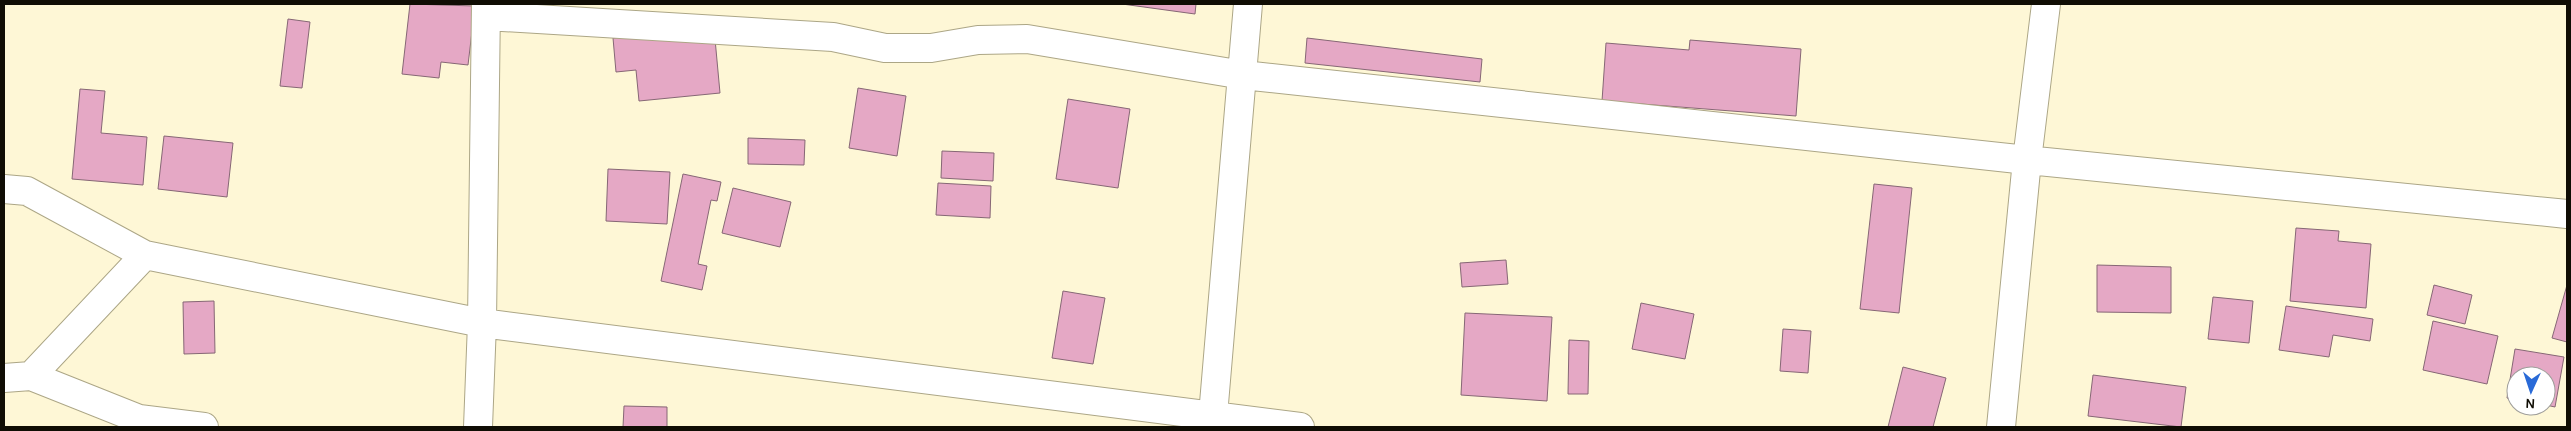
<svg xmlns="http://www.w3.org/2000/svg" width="2571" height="431" viewBox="0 0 2571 431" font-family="Karla,sans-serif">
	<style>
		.building { fill: #e5a8c5; stroke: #866775 }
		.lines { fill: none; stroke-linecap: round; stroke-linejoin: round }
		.minor-casing { stroke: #aca686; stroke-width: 30 }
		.minor { stroke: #fff; stroke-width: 28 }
	</style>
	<rect width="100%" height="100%" fill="#fef7d6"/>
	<path class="building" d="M410,4L475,6L468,65L441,62L439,78L402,74Z
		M1122,4H1196L1195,14Z
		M288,19L310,22L302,88L280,86Z
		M714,28L720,93L639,101L636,70L616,72L613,38Z
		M1307,38L1482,59L1480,82L1305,63Z
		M1690,40L1801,49L1796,116L1602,101L1606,43L1689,50Z
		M858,88L906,96L897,156L849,148Z
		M80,89L105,91L101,133L147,137L143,185L72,179Z
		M1068,99L1130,109L1118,188L1056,179Z
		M164,136L233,143L227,197L158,189Z
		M748,138L805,140L804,165L748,164Z
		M942,151L994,153L993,181L941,178Z
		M608,169L670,172L667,224L606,221Z
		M683,174L721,182L717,201L711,200L698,264L707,266L702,290L661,281Z
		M938,183L991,186L990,218L936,215Z
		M1874,184L1912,188L1899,313L1860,309Z
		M733,188L791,202L780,247L722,233Z
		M2296,228L2339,231L2338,241L2371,244L2366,308L2290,301Z
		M1506,260L1508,284L1462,287L1460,263Z
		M2097,265L2171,267V313L2097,312Z
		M2434,285L2472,295L2465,324L2427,315Z
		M2567,285V342L2552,338Z
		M1063,291L1105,298L1093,364L1052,358Z
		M2213,297L2253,301L2249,343L2208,339Z
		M214,301L215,353L184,354L183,302Z
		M1641,303L1694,314L1685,359L1632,349Z
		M2286,306L2373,319L2370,341L2333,335L2329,357L2279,350Z
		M1465,313L1552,317L1547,401L1461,395Z
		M2433,321L2498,336L2487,384L2423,370Z
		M1783,329L1811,331L1808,373L1780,371Z
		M1569,340L1589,341L1588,394H1568Z
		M2515,349L2564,357L2555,407L2546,405V376H2516V400L2507,398Z
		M1903,367L1946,378L1933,427H1888Z
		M2093,375L2186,387L2181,427L2088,416Z
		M624,406L667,407V427H623Z"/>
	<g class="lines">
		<defs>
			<path id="minor" d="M486,16L833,37L885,48H931L978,40L1027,39L1243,75L2027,160L2567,214
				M4,189L27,191L145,255L482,323L1300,427
				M31,376L139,419L204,427
				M4,378L31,376L145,255
				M478,427L482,323L486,4
				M1212,427L1248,4
				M2001,427L2027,160L2046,4"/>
		</defs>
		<use href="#minor" class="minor-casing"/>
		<use href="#minor" class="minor"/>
	</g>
	<rect width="2571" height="431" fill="none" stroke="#100d04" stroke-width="10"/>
	<g transform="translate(2531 391) rotate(183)"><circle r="24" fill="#ffffff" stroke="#9f9e9b"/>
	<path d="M0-4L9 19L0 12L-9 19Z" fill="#296ad7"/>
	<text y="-8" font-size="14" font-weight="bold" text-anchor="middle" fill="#100d04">N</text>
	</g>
</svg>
